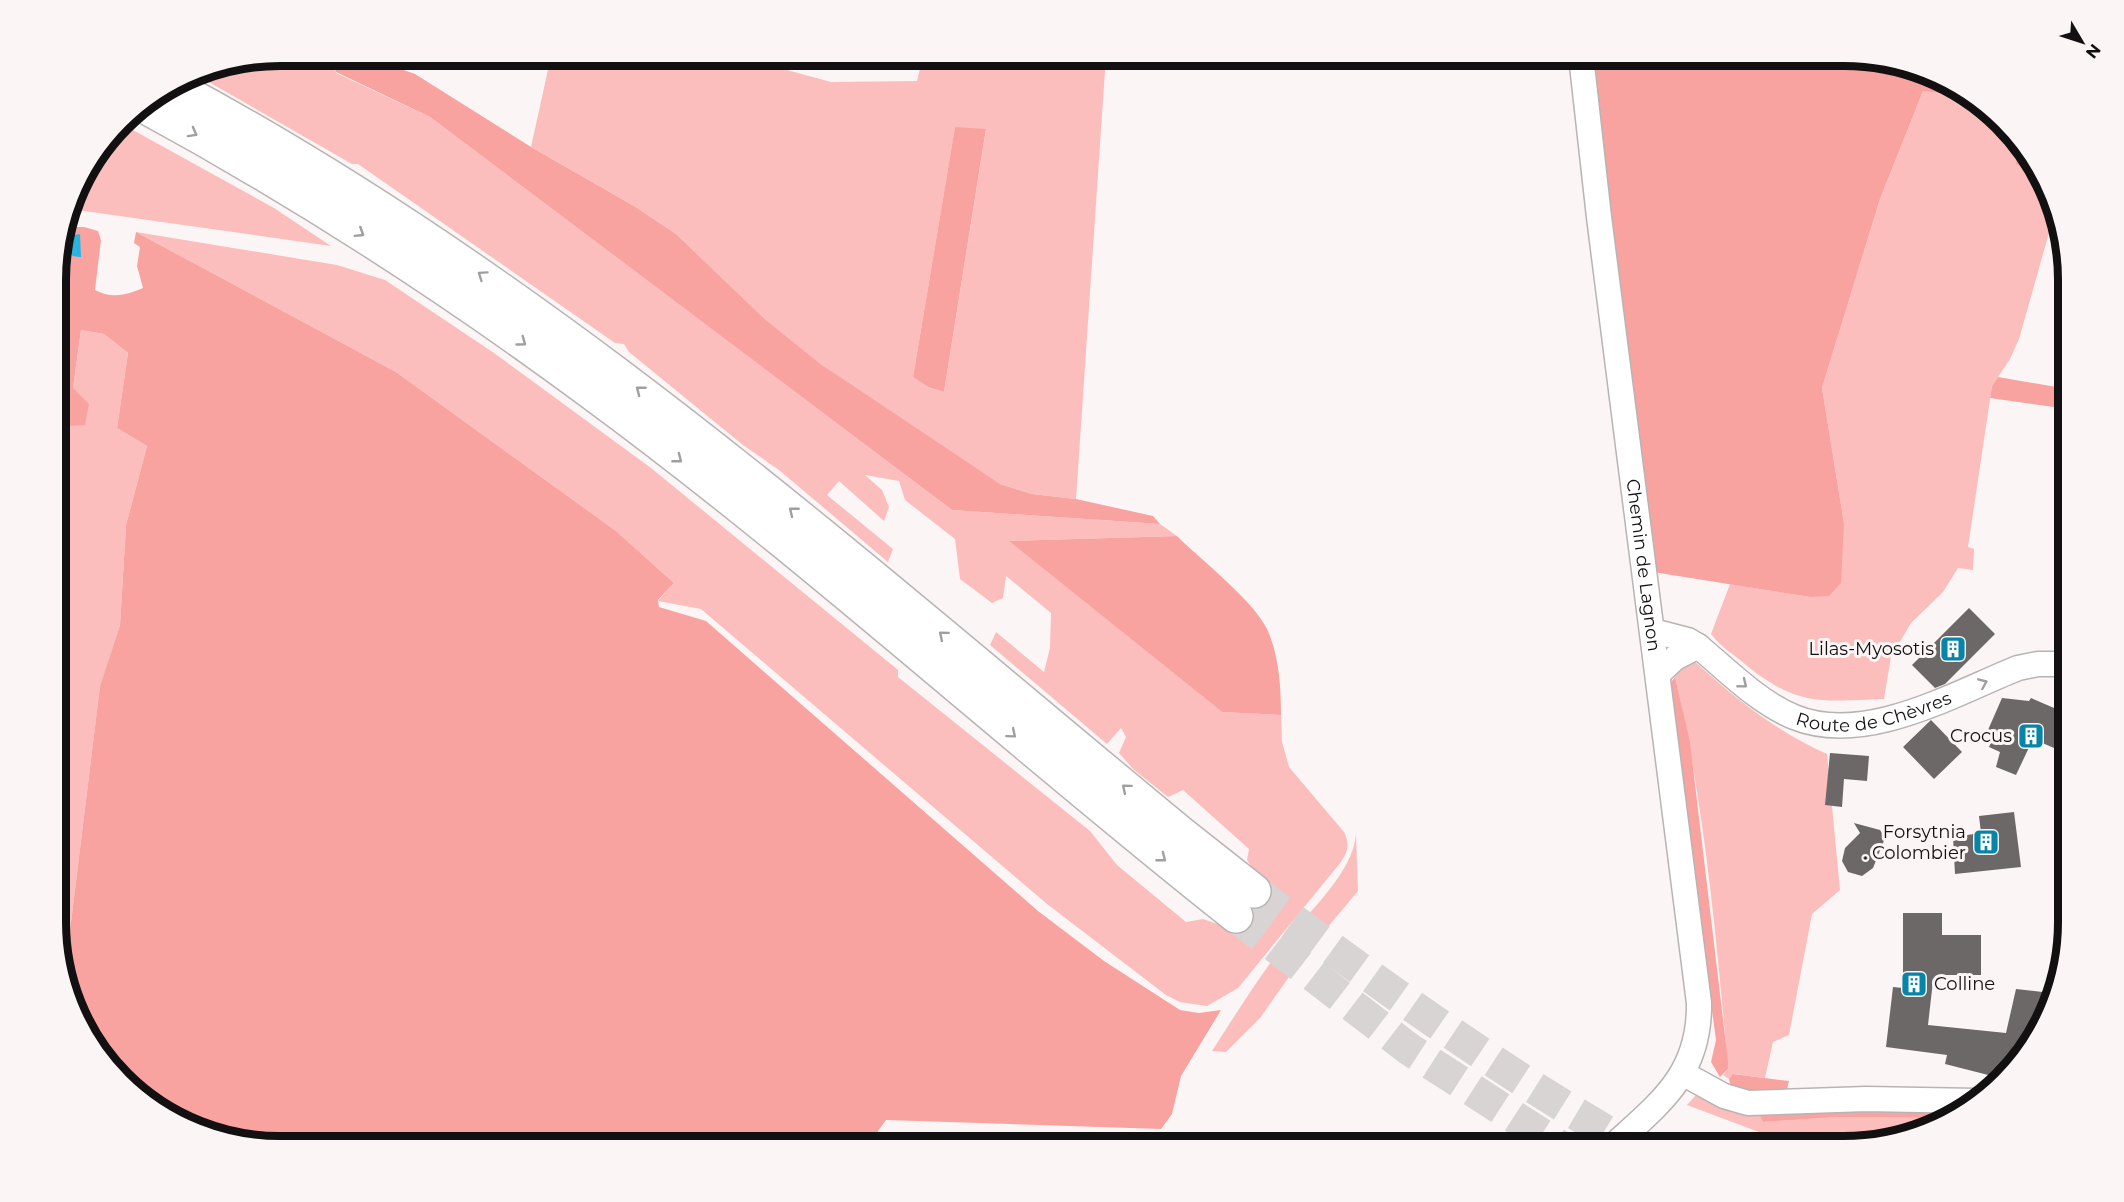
<svg xmlns="http://www.w3.org/2000/svg" width="2124" height="1202" viewBox="0 0 2124 1202" font-family="Montserrat,sans-serif">
	<style>
		.green { fill: #fbbebc; fill-rule: evenodd }
		.forest { fill: #f9a3a1 }
		.water { fill: #29b4e0 }
		.building { fill: #6d6868 }
		.lines { fill: none; stroke-linecap: round; stroke-linejoin: round }
		.highway-tunnel { stroke: #d8d4d3; stroke-width: 33; stroke-dasharray: 33 16; stroke-linecap: butt }
		.minor-casing { stroke: #b9b4b4; stroke-width: 27 }
		.highway-casing { stroke: #b9b4b4; stroke-width: 36 }
		.minor { stroke: #fff; stroke-width: 24 }
		.highway { stroke: #fff; stroke-width: 33 }
		.oneway { stroke: #a09f9f }
		.labels { text-anchor: middle; stroke-width: 6; stroke-linejoin: round; paint-order: stroke }
		.street-label { font-size: 18px; fill: #121010; stroke: #fbf6f5 }
		.poi-label { font-size: 18px; fill: #121010; stroke: #fbf6f5; text-anchor: end }
		.rim { fill: none; stroke: #121010; stroke-width: 8 }
	</style>
	<rect width="100%" height="100%" fill="#fbf6f5"/>
	<path class="green" d="M280,56H334L336,73L430,117L952,510L1160,524L1177,536L1010,541L1222,712L1281,715L1282,742L1289,767L1344,832C1350,844 1348,851 1341,862L1238,988L1207,1006L1180,1002L1166,995L1047,904L701,609L658,601L674,583L616,531L396,372L136,232L337,265L385,280L494,353L651,468L898,670V677L1090,831L1117,865L1186,922L1203,919L1223,926L1254,871L1247,860L1249,849L1183,790L1168,797L1133,769L1119,753L1126,737L1121,728L1107,744L990,645L996,632L1044,672L1050,648L1051,613L1006,576L1003,598L992,603L960,579L955,539L905,500L899,481L865,475L882,490L889,507L884,521L839,481L827,495L893,549L888,562L779,470L743,445L629,352L624,344L615,343L358,164H352L193,73Z
		M551,56H732L738,65L765,64L831,82L917,81L923,56H1106L1076,499L1032,494L1000,484L893,415L822,365L769,323L676,234L634,206L531,147ZM955,128L986,130L944,392L928,387L913,377Z
		M1923,91L1968,97L2017,142V164L2026,169L2036,167L2056,208L2019,339L2010,359L1992,386L1968,547L1974,549L1973,570L1958,568L1943,592L1911,623L1891,657L1884,699C1821,701 1798,707 1746,665C1732,653 1723,649 1711,634L1730,584L1810,597L1844,523L1822,388L1880,199Z
		M122,124L274,208L331,246L70,209L79,180Z
		M81,330L104,334L128,353L117,428L147,446L126,525L120,625L100,687L66,963L72,990L57,951V619C74,591 66,527 66,494L57,499V427L85,424L73,388Z
		M1693,660C1735,698 1775,731 1827,754L1840,890L1812,914L1789,1035L1773,1042L1765,1078L1734,1074L1729,1079L1723,1075L1728,1069C1717,941 1704,802 1675,677L1674,669Z
		M1356,834L1358,891L1306,953L1260,1018L1226,1052L1212,1051C1235,1015 1258,979 1284,944C1307,912 1353,874 1356,834Z
		M1696,1095L1758,1113L1763,1122L1838,1117L1938,1118V1122L1859,1146L1775,1138L1687,1105Z"/>
	<path class="forest" d="M334,56H364L415,74L531,147L634,206L676,234L767,321L822,365L1000,484L1032,494L1076,499L1153,516L1160,524L952,510L430,117L336,72Z
		M1589,56H1844L1902,63L1956,85L1968,97L1923,91L1880,199L1822,388L1844,523L1841,583L1829,596L1810,597L1653,572Z
		M955,127L986,129L944,392L928,387L913,377Z
		M2017,142L2031,156L2036,167L2026,169L2016,164Z
		M65,227H84L98,231L101,240L95,290C111,299 127,295 143,288L137,266L140,247L134,243L136,232L396,372L616,531L674,583L658,600L659,607L706,621L1038,911L1104,961L1180,1010L1199,1013L1221,1010L1181,1076L1172,1114L1161,1129L886,1120L878,1131L883,1146H280L222,1139L168,1117L93,1046L72,990L66,963L100,686L120,625L126,525L147,446L117,428L128,353L104,334L81,330L73,388L89,404L85,425L57,427V251Z
		M1998,377L2068,389V409L1990,398L1992,386Z
		M66,493C66,527 74,591 57,619V499Z
		M1177,536C1201,560 1253,600 1267,629C1279,655 1281,686 1281,715L1222,712L1009,541Z
		M1675,677L1690,742L1728,1061V1069L1720,1077L1711,1062L1716,1040L1668,686Z
		M1733,1074L1789,1081L1786,1094L1731,1089L1729,1079Z
		M1842,1107L1966,1109L1957,1116L1938,1122L1937,1118L1838,1117L1763,1122L1758,1113Z"/>
	<path class="water" d="M80,234L81,257C70,257 65,252 60,243L62,237Z"/>
	<path class="building" d="M1969,608L1995,634L1945,684L1935,688L1912,665Z
		M2002,698L2029,701L2031,698L2068,714V754L2033,739L2016,775L1996,767L2000,752L1989,747L1995,732L1988,730Z
		M1931,720L1962,752L1934,779L1903,747Z
		M1830,753L1869,756L1867,781L1844,779L1842,807L1825,805Z
		M2014,812L2021,867L1955,874L1953,837L1981,833L1979,816Z
		M1854,823L1880,830L1885,838L1873,868L1862,876L1848,872L1842,861L1845,848L1860,833Z
		M1903,913H1942V935H1981V975H1941L1942,981H1933L1928,1025L2006,1033L2016,989L2051,993L2039,1034L2004,1079L1945,1064L1947,1055L1886,1047L1893,987L1903,988Z"/>
	<g class="lines">
		<path class="highway-tunnel" d="M1254,891C1376,982 1498,1070 1631,1146
			M1236,916L1409,1049L1559,1146"/>
		<defs>
			<g id="minor">
				<path id="s1" d="M1581,56L1599,217L1699,1003C1700,1074 1661,1102 1613,1146"/>
				<path id="s2" d="M1653,631L1688,640L1698,646C1728,671 1758,702 1794,717C1865,746 1953,694 2018,668L2038,664H2068"/>
				<path d="M1659,673L1675,658L1698,646"/>
				<path d="M1684,1074L1724,1096L1748,1103L1866,1099L1976,1101"/>
			</g>
			<path id="highway" d="M173,86C546,285 859,568 1183,835L1254,891
				M142,105C299,190 449,287 592,393C815,557 1019,745 1236,916"/>
		</defs>
		<use href="#minor" class="minor-casing"/>
		<use href="#highway" class="highway-casing"/>
		<use href="#minor" class="minor"/>
		<use href="#highway" class="highway"/>
	</g>
	<defs><path id="oneway-chevron" d="M-2-3.5L2.5 0L-2 3.5" fill="none" stroke-width="1.6" stroke-linecap="round" stroke-linejoin="round" transform="scale(1.5)"/></defs>
	<g class="oneway">
		<use href="#oneway-chevron" transform="translate(193 133) rotate(29)"/>
		<use href="#oneway-chevron" transform="translate(360 233) rotate(32)"/>
		<use href="#oneway-chevron" transform="translate(482 275) rotate(-145)"/>
		<use href="#oneway-chevron" transform="translate(522 342) rotate(36)"/>
		<use href="#oneway-chevron" transform="translate(640 390) rotate(-142)"/>
		<use href="#oneway-chevron" transform="translate(678 459) rotate(38)"/>
		<use href="#oneway-chevron" transform="translate(793 511) rotate(-141)"/>
		<use href="#oneway-chevron" transform="translate(943 635) rotate(-140)"/>
		<use href="#oneway-chevron" transform="translate(1983 683) rotate(-23)"/>
		<use href="#oneway-chevron" transform="translate(1743 684) rotate(39)"/>
		<use href="#oneway-chevron" transform="translate(1012 734) rotate(40)"/>
		<use href="#oneway-chevron" transform="translate(1126 788) rotate(-140)"/>
		<use href="#oneway-chevron" transform="translate(1162 858) rotate(38)"/>
	</g>
	<defs>
		<symbol id="building-square" viewBox="-11 -11 22 22"><rect x="-9" y="-9" width="18" height="18" rx="4" fill="#0685a8" stroke="#fbf6f5"/><path d="M-4-6H4V6H1V3H-1V6H-4ZM-2.5-4.3h1.7v1.8h-1.7ZM.8-4.3h1.7v1.8H.8ZM-2.5-1h1.7V.8h-1.7ZM.8-1h1.7V.8H.8Z" fill="#fff"/></symbol>
	</defs>
	<g fill-rule="evenodd">
		<use href="#building-square" x="1938" y="634" width="30" height="30"/>
		<use href="#building-square" x="2016" y="721" width="30" height="30"/>
		<use href="#building-square" x="1971" y="827" width="30" height="30"/>
		<use href="#building-square" x="1899" y="969" width="30" height="30"/>
	</g>
	<g class="labels">
		<g class="street-label">
			<text dy="6" stroke="none"><textPath href="#s1" startOffset="513">Chemin de Lagnon</textPath></text>
			<text dy="6" stroke="none"><textPath href="#s2" startOffset="250">Route de Chèvres</textPath></text>
		</g>
		<g class="poi-label">
			<text x="1934" y="655">Lilas-Myosotis</text>
			<text x="2012" y="742">Crocus</text>
			<text x="1966" y="838">Forsytnia<tspan x="1966" dy="21">. Colombier</tspan></text>
			<text x="1934" y="990" text-anchor="start">Colline</text>
		</g>
	</g>
	<path d="M0 0H2124V1202H0ZM280 66H1844A214 214 0 0 1 2058 280V922A214 214 0 0 1 1844 1136H280A214 214 0 0 1 66 922V280A214 214 0 0 1 280 66Z" fill="#fbf6f5" fill-rule="evenodd"/>
	<path class="rim" d="M280 66H1844A214 214 0 0 1 2058 280V922A214 214 0 0 1 1844 1136H280A214 214 0 0 1 66 922V280A214 214 0 0 1 280 66Z"/>
	<g transform="translate(2082 42) rotate(129)" stroke="#fbf6f5" stroke-width="4.5" paint-order="stroke">
	<path d="M0-4.5L10 22L0 15L-10 22Z" fill="#121010"/>
	<text y="-9" font-size="16" font-weight="bold" text-anchor="middle" fill="#121010">N</text>
	</g>
</svg>
